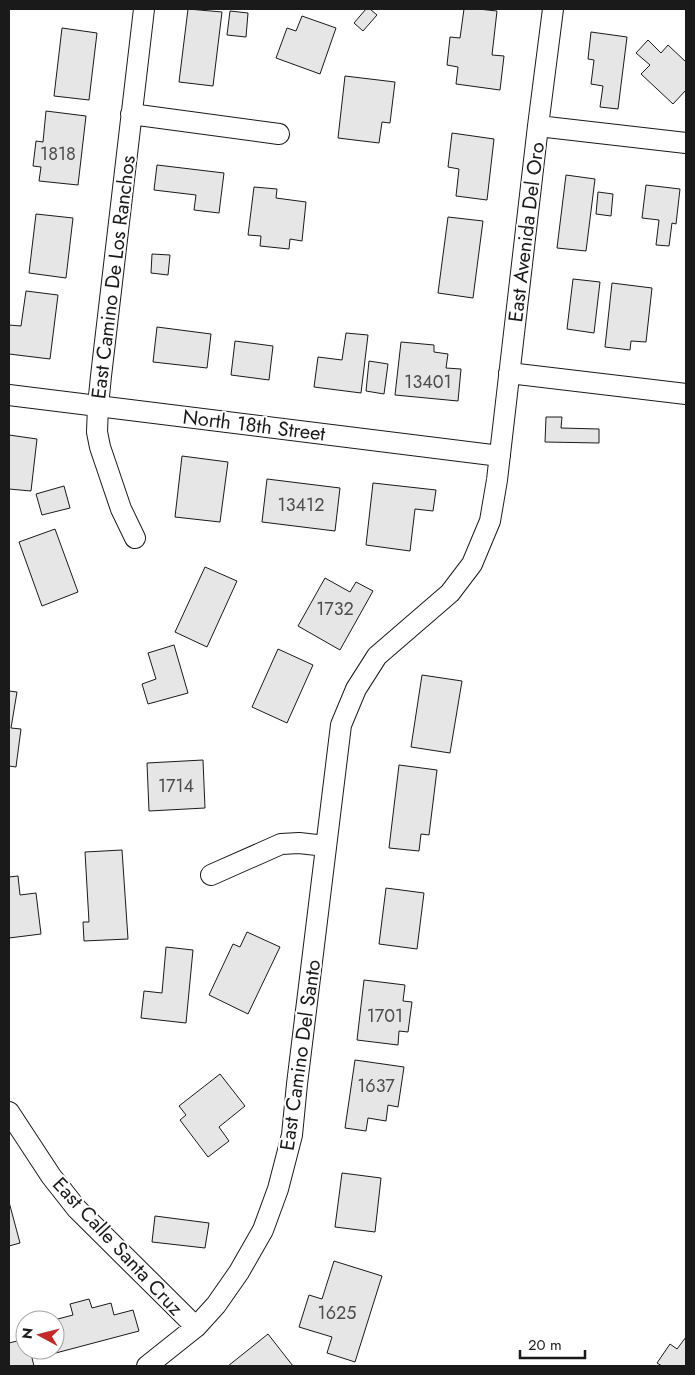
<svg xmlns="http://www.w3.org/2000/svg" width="695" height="1375" viewBox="0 0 695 1375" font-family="Jost,sans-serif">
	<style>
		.building { fill: #e6e6e6; stroke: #1a1a1a }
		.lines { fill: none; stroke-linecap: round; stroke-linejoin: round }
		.minor-casing { stroke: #1a1a1a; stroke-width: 22 }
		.minor { stroke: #fff; stroke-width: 20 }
		.labels { text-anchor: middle; stroke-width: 4; stroke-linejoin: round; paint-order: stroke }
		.number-label { font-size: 18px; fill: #4d4d4d }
		.street-label { font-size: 20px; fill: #1a1a1a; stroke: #fff }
	</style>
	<rect width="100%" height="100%" fill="#fff"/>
	<path class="building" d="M188,9L222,12L213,86L179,82Z
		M366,9H370L377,15L363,31L354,23Z
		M464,9H478L497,11L492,55L504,56L500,90L456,84L458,67L447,65L450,37L460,38Z
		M230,11L248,13L246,37L227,35Z
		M302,16L336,28L320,74L276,58L287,28L296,31Z
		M62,28L97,33L89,100L54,96Z
		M591,32L627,37L618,109L600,107L603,86L591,84L594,60L588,59Z
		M648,40L661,53L668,45L686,62V90L673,104L641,74L650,65L636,53Z
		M345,76L395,82L390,123L382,122L379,143L338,138Z
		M46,111L86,116L78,185L39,181L41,167L33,166L36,141L43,142Z
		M452,133L494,139L487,200L456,196L459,169L448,167Z
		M157,165L224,173L219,213L194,210L196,195L154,190Z
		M566,175L595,179L586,251L557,248Z
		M646,185L680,189L676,224L672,223L669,246L656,245L659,220L642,218Z
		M254,187L277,189L276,198L306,202L302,241L290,239L289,249L260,246L261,236L248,235Z
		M598,192L613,194L611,216L596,214Z
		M36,214L73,218L66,278L29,273Z
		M448,217L483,221L473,298L438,293Z
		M152,254L170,255L168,275L151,273Z
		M573,279L600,282L594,333L567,329Z
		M612,283L652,288L646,342L631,341L630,350L605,347Z
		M26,291L58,295L50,359L9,354V325L21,326Z
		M157,327L211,334L207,368L153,362Z
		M346,333L368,335L361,393L314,387L318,357L342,360Z
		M235,341L273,346L269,380L231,375Z
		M401,342L434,345V352L448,354L446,368L461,369L458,401L395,395Z
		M369,361L388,364L384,394L366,391Z
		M546,417H562L561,428L599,429V443L545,442Z
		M9,435L37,439L31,491L9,489Z
		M182,456L228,462L220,522L175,517Z
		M267,479L340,488L335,531L262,522Z
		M373,483L436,490L433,511L415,509L410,551L366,545Z
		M64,486L70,508L42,515L36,494Z
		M55,529L78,592L42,606L19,542Z
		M205,567L237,581L207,647L175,632Z
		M325,578L350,592L356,582L373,591L340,650L298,626Z
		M174,645L188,693L148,704L142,684L156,679L148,653Z
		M278,649L313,665L287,723L252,707Z
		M422,675L462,681L450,753L411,747Z
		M9,691L17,692L11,728L21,729L16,767L9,766Z
		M203,760L205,808L149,811L147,763Z
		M399,765L437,770L429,835L421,834L419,851L389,848Z
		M122,850L128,939L84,941L83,922H89L85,852Z
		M18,876L20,895L36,893L41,934L9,938V877Z
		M386,888L424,893L417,949L379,944Z
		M247,932L280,947L248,1014L209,995L233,944L240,947Z
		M166,947L193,950L186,1023L141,1018L144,991L162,993Z
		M364,980L405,985L403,1001L412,1002L408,1032L399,1031L398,1045L357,1040Z
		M355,1060L404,1067L398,1107L388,1105L386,1121L368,1118L366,1131L345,1128Z
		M220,1074L245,1106L219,1127L229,1141L208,1157L180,1120L186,1115L179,1106Z
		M342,1173L381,1178L375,1232L335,1227Z
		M9,1202L20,1243L9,1246Z
		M155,1216L209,1223L205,1248L152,1242Z
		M334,1261L382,1276L355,1362L327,1353L332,1337L299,1327L309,1295L322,1299Z
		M89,1299L92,1308L111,1303L114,1315L133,1310L139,1331L52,1354L51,1350H55V1320H54L73,1315L70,1304Z
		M268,1334L293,1366H228Z
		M686,1337V1366H662L657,1363L670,1344L677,1349Z
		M25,1339V1350H30L34,1366H9V1343Z"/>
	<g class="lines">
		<defs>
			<path id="minor" d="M131,114L279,134
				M538,126L686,143
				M509,373L686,394
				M9,395L500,456
				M135,538L121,509L100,447L97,432L98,406L101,376L144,9
				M211,875L281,844L299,843L326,846
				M9,1112L51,1176L77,1209L196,1327
				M147,1366L196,1327L216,1305L239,1272L263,1230L278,1189L292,1135L297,1084L341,725L356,689L377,656L450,593L472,564L490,521L497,480L538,126L553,9"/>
		</defs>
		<use href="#minor" class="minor-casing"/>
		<use href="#minor" class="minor"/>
	</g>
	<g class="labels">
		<g class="number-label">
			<text x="58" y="160">1818</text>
			<text x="428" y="388">13401</text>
			<text x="301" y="511">13412</text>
			<text x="335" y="615">1732</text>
			<text x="176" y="792">1714</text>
			<text x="385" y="1022">1701</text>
			<text x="376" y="1092">1637</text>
			<text x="337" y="1319">1625</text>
		</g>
		<g class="street-label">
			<text transform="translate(526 232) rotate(-83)" y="7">East Avenida Del Oro</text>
			<text transform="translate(113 277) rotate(-83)" y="7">East Camino De Los Ranchos</text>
			<text transform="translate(254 425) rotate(7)" y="7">North 18th Street</text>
			<text transform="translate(300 1055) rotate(-82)" y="7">East Camino Del Santo</text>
			<text transform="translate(118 1246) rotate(47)" y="7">East Calle Santa Cruz</text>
		</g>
	</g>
	<rect width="695" height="1375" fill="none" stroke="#1a1a1a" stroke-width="20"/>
	<g transform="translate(40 1335) rotate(277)"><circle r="24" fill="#ffffff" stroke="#a3a3a3"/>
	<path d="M0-4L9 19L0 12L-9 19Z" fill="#c62828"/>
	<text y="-8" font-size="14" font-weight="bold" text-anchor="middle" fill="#1a1a1a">N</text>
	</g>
	<path d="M520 1350v8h65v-8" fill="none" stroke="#1a1a1a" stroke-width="2.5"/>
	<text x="528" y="1350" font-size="15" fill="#1a1a1a" stroke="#ffffff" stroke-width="4" paint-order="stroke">20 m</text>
</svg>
